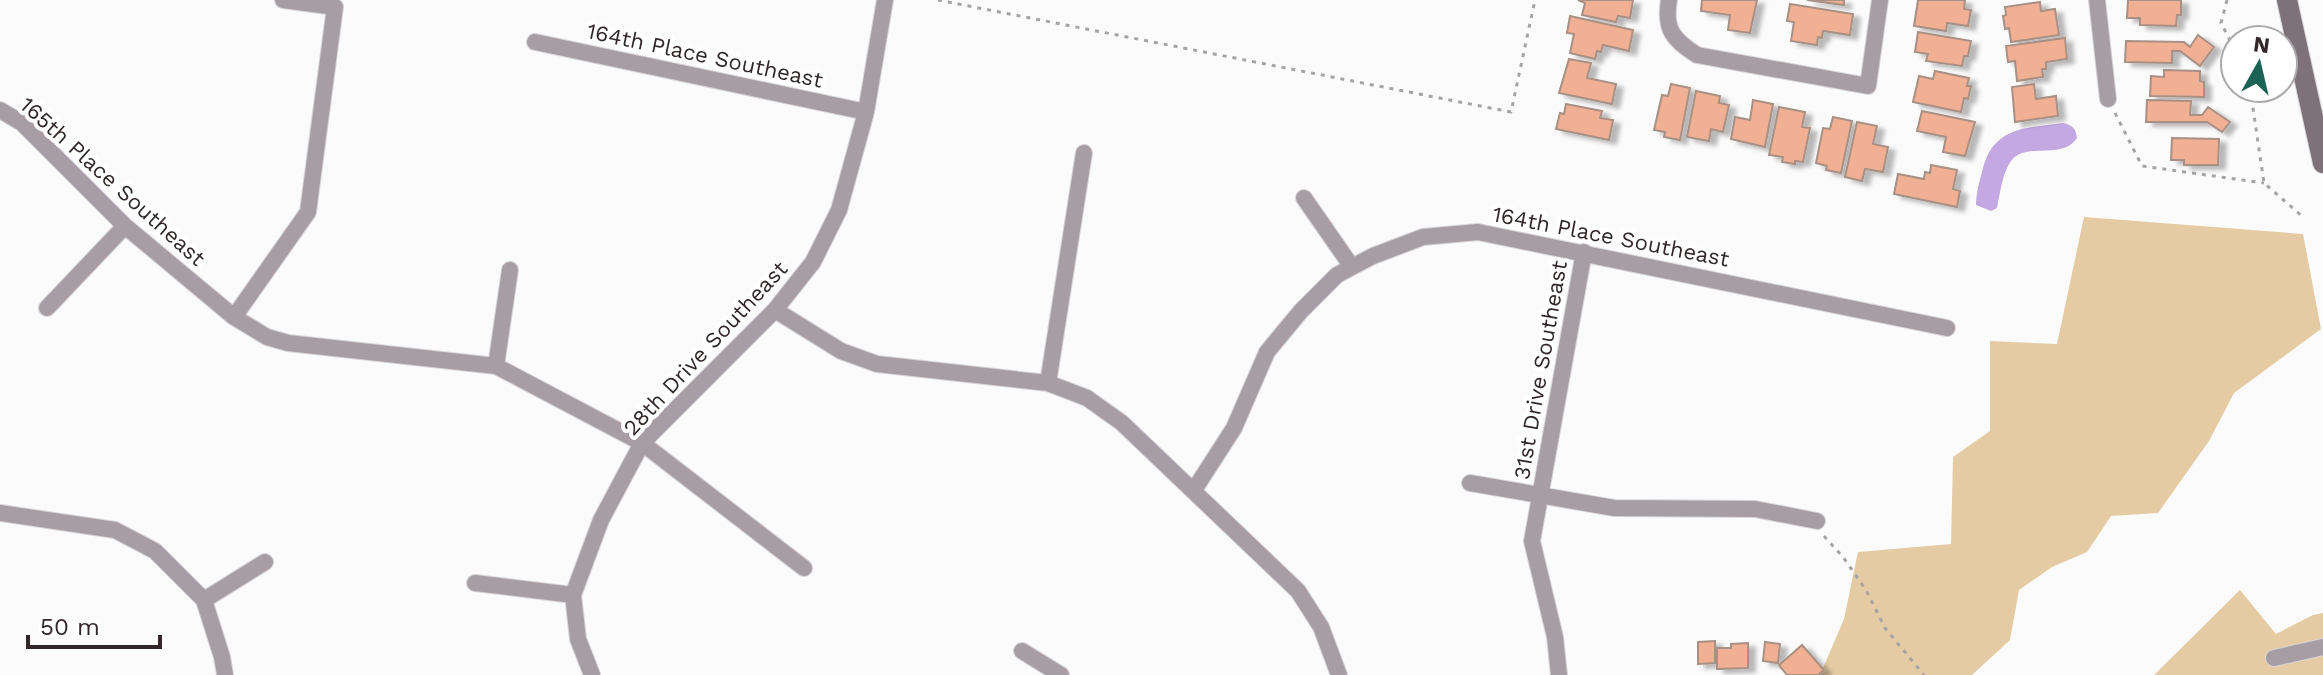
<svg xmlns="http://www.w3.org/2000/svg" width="2323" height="675" viewBox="0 0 2323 675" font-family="'Work Sans',sans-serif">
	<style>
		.green { fill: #e5cba4 }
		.water { fill: #c3a8e2 }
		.building { fill: #f1af93; stroke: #a89085; stroke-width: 2; filter: url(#shadow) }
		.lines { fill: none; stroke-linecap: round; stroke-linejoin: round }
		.street-casing { stroke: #d7d5d5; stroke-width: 18 }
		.secondary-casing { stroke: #d7d5d5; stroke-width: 22 }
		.path { stroke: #a8a3a3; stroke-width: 3; stroke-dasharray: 4 6; stroke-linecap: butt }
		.street { stroke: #a79da4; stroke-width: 16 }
		.secondary { stroke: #7f717a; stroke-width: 20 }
		.labels { text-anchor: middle; stroke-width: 8; stroke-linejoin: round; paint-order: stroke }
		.street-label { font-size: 22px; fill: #332829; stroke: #fff }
	</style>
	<defs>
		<filter id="shadow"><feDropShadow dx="7" dy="4" stdDeviation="2" flood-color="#0004"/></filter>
	</defs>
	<rect width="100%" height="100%" fill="#fbfbfb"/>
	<path class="green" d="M2084,217L2303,234L2321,329L2234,393L2209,441L2158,513L2111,516L2087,552L2052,567L2019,590L2010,640L1972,675H1820L1844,619L1858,552L1951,544L1953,457L1990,431V341L2057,344Z
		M2240,590L2276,634L2313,615L2323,613V675H2154Z"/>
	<path class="water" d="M2063,123C2073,125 2076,129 2077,138C2061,162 2022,139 2009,164C2002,176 2000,194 1997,208L1991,211L1976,205C1976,192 1980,180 1983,168C1994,126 2027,128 2063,123Z"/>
	<path class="building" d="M1578,0H1633L1630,18L1618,16L1616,22L1582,15L1585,3Z
		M1702,0H1757L1750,33L1728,30L1730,15L1701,11Z
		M1807,0H1844V5Z
		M1918,0H1965L1964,9L1971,10L1968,26L1947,23L1946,31L1914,26Z
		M2128,0H2181V15H2177L2176,26L2140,25V18H2127Z
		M2040,2L2041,11L2055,9L2059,35L2011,42L2009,28L2005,29L2003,16L2006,15L2005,7Z
		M1790,4L1853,14L1850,35L1823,31L1822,38L1818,37L1817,45L1791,41L1794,22L1787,21Z
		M1570,16L1633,30L1629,51L1603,45L1601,52L1597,51L1595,59L1570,53L1574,34L1567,33Z
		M1918,32L1971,41L1968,56H1964L1962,66L1926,61L1928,54L1915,52Z
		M2198,35L2214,47L2200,66L2180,51H2172V63L2125,62L2126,41L2184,42L2190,47Z
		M2065,38L2067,59L2046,62V69H2042L2043,77L2017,81L2015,61L2008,62L2006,46Z
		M1569,59L1591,63L1587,78L1616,84L1612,104L1559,93Z
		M2164,70L2200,71V81L2204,82V97L2150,96L2151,76L2164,77Z
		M1935,71L1969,78L1967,86H1971L1968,99L1964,98L1961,112L1913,102L1919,76L1933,79Z
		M1671,84L1690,88L1680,140L1664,137L1665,132L1654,130L1662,95L1668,96Z
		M2034,84L2036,99L2056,96L2058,116L2015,122L2012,87Z
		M1696,91L1720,96L1719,103L1729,105L1723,132L1711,129L1709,141L1687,137Z
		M1753,100L1773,104L1765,147L1731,139L1735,117L1750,120Z
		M2147,100L2191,101L2190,115H2202L2208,107L2230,122L2222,132L2207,122H2146Z
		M1566,104L1602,111L1600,118L1613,120L1609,140L1556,129L1560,113L1564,114Z
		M1779,107L1805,112L1802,127L1810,128L1803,162L1795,161V164L1782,162L1783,157L1769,155Z
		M1922,111L1975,122L1965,156L1943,152L1946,137L1917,131Z
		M1833,117L1852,121L1841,173L1826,170L1827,166L1816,163L1823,128L1830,129Z
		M1857,122L1877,126L1873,144L1888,147L1883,172L1865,169L1862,181L1845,177Z
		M2172,138L2219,139L2218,165H2184V160H2171Z
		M1931,165L1957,170L1953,189L1960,191L1957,207L1894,194L1898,174L1924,179L1925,172L1930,173Z
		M1715,641V663L1698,664V642Z
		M1765,642L1780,644L1778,663L1763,661Z
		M1748,643V668L1717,669V648H1731V644Z
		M1802,645L1824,670L1818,675H1787L1779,665Z"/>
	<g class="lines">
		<defs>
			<path id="street" d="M1669,0C1664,29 1673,40 1697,55L1868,86L1880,0
				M2097,0L2108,99
				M535,42L866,112
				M0,110L22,123L125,226L234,317L267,337L288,343L496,366L642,443L804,568
				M1304,198L1352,267L1373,256L1423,237L1478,232L1947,328
				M47,308L125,226
				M775,310L841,351L877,364L1048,383L1087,398L1122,423L1298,591L1321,627L1339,675
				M234,317L308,212L335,7L283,0
				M496,366L510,270
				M1048,383L1084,153
				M1470,483L1614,508L1755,509L1817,521
				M1194,490L1234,428L1267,352L1301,311L1337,275L1352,267
				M0,513L115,530L155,551L204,600L222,657L225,675
				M475,583L573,595
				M204,600L265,562
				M1022,651L1061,675
				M2274,658L2323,647
				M592,675L578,639L573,595L601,520L642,443L775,310L813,262L839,210L866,112L885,0
				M1559,675L1555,637L1532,541L1584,252"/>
			<path id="secondary" d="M2287,0L2323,163"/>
		</defs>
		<use href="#street" class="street-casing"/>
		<use href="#secondary" class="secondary-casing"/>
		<path class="path" d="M938,0L1511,112L1535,0
			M2227,0L2221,23L2235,50
			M2250,88L2264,183L2303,217
			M2115,113L2142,166L2264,183
			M1824,536L1843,557L1866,590L1885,628L1924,675"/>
		<use href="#street" class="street"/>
		<use href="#secondary" class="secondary"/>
	</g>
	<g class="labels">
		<g class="street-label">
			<text transform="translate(705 55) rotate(12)" y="8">164th Place Southeast</text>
			<text transform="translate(113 181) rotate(42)" y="8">165th Place Southeast</text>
			<text transform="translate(1611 236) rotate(11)" y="8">164th Place Southeast</text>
			<text transform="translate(705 348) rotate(-47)" y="8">28th Drive Southeast</text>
			<text transform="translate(1540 370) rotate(-80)" y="8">31st Drive Southeast</text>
		</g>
	</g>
	<g transform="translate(2259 64) rotate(8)"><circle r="38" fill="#ffffff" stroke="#ada9a9" stroke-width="2"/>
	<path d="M0-6L14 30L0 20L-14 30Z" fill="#1d6355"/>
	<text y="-12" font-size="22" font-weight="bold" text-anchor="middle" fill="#332829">N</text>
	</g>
	<path d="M28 635v12h132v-12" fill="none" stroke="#332829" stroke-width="4"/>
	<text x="40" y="635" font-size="24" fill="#332829" stroke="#ffffff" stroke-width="6" paint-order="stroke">50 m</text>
</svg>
